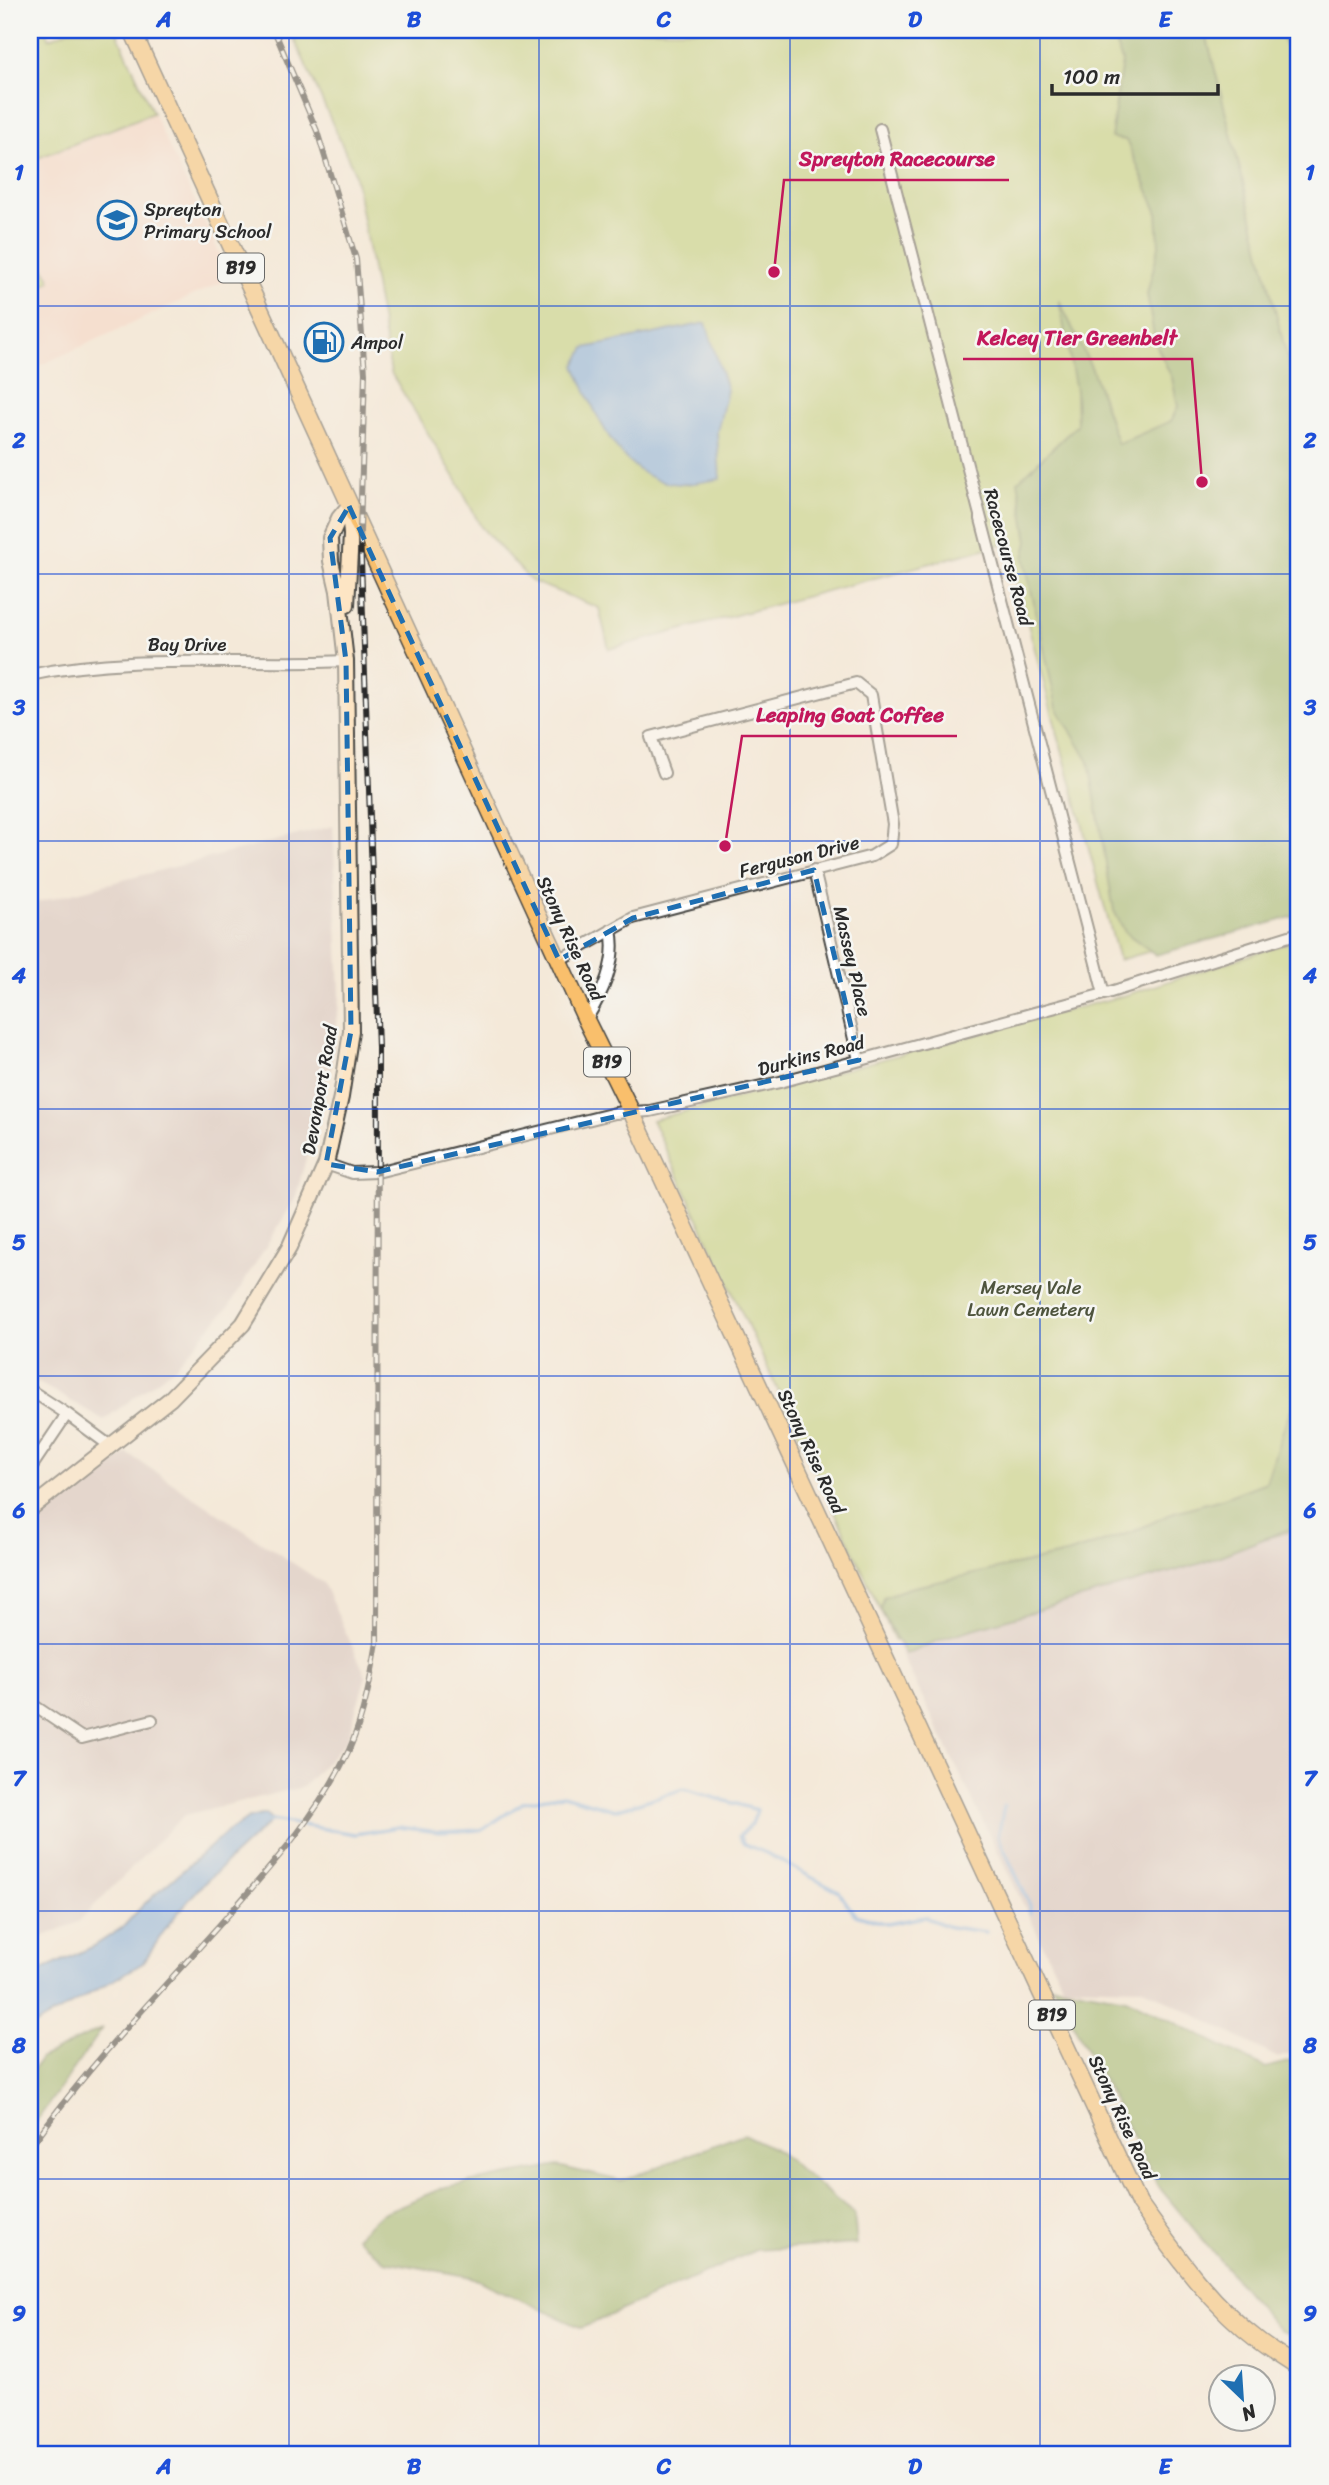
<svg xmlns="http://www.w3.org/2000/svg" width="1329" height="2485" viewBox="0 0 1329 2485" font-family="Sriracha,sans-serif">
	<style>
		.built { fill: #f5d2c3 }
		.industrial { fill: #d1bfbd }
		.green { fill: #b8ce72; stroke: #727c4e; stroke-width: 2 }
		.forest { fill: #92b164; stroke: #5e6e48; stroke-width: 2 }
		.water { fill: #74a9e1; stroke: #506a86; stroke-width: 2 }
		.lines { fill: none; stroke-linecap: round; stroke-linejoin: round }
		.stream { stroke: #74a9e1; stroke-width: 3.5 }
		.street-casing { stroke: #494845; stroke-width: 14 }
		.secondary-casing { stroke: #494845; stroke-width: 18 }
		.primary-casing { stroke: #494845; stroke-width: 19 }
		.street { stroke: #fff; stroke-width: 10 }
		.secondary { stroke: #fde5c4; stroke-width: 14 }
		.primary { stroke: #f9bf6c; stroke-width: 16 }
		.rail-casing { stroke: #2b2b2b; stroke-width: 6 }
		.rail { stroke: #f6f6f2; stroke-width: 3.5; stroke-dasharray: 10; stroke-linecap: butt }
		.marked { fill: none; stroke: #1f6fb2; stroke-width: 5; stroke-dasharray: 14 9; stroke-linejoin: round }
		.grid { fill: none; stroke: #1d4ed8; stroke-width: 2; stroke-opacity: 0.55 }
		.labels { text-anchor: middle; stroke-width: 5; stroke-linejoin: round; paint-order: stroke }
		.shield { fill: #f6f6f2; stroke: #686867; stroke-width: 2 }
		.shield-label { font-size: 18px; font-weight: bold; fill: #2b2b2b }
		.poi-label { font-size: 19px; fill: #2b2b2b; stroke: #f6f6f2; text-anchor: start }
		.street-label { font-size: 19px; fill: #2b2b2b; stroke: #f6f6f2 }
		.park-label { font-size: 19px; fill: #4e543d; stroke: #f6f6f2 }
		.leader { fill: none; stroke: #c2185b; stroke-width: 2.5 }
		.callout-dot { fill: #c2185b; stroke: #f6f6f2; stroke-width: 2.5 }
		.callout-label { font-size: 21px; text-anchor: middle; font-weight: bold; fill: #c2185b; stroke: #f6f6f2; stroke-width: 5; stroke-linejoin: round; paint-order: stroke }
		.neatline { fill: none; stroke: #1d4ed8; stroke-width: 2.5 }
		.grid-label { font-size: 23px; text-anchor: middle; font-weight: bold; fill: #1d4ed8 }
	</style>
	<rect width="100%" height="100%" fill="#f6f6f2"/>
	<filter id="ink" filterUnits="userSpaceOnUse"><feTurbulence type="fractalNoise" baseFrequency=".0143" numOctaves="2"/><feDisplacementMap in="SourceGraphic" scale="14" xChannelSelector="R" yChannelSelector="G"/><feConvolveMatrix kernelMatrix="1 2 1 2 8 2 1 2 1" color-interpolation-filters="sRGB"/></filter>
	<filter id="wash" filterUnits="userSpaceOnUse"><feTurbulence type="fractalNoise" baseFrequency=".00686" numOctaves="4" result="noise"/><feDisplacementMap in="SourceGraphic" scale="28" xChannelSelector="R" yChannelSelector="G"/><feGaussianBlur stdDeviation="1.57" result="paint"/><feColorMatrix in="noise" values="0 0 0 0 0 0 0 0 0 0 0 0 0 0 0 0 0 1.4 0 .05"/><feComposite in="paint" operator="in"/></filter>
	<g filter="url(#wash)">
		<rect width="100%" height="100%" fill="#f4e9d9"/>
		<path class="built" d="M153,113L231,278L30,370V161Z"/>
		<path class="industrial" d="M333,826L340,996L332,1062L295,1199L230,1305L175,1367L104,1420L30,1378V904Z
			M127,1453L323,1583L366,1676L347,1740L303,1787L184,1815L78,1922L30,1942V1520Z
			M1299,1529V2052L1278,2058L1143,1988L1063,1986L895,1641Z"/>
		<path class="green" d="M30,30H45L49,39L69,30H116L153,113L30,161Z
			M290,30H1299V910L1119,960L1006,543L609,649L599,608L531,581L481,527L456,479L391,373L354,171Z
			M38,255L51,281L30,291V259Z
			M1299,939V1529L895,1641L652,1120L1126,995Z"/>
		<path class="forest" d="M1110,30H1205L1299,405V915L1156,955L1125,932L1114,911L1089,762L1057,708L1024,558L1028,542L1018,481L1077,425L1076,391L1059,300L1092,369L1118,444L1171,421L1178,407L1172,378L1155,342L1147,294L1159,246L1157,211L1126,140L1111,138L1122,61Z
			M1278,30H1299V102L1287,49Z
			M1299,1404V1525L1202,1563L949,1636L905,1654L880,1609L883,1597L909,1588L1070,1553L1135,1531L1174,1512L1221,1499L1266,1482L1285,1424L1293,1406Z
			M1053,1985L1126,1998L1265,2068L1299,2059V2337L1279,2331L1158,2186Z
			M103,2028L30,2130V2074L41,2058Z
			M743,2134L775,2149L854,2214L857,2244L756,2250L582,2328L471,2277L385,2261L356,2237L380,2214L445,2187L558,2166L621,2181Z"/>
		<path class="water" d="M706,323L727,390L717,432L720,479C708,481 695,484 682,484C621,485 595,412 575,366L585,348Z
			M266,1814L272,1820L200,1887L170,1922L143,1963L32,2027L30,2031V1976L94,1946L123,1927L144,1904L226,1833L249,1818Z"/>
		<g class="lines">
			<path class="stream" d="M1004,1806L998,1836L1030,1905V1913
				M269,1822L272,1820L355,1834L398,1827L439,1832L482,1830L524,1802L563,1795L615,1810L684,1789L757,1810L752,1824L739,1836L744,1844L766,1853L839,1892L855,1915L887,1924L924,1917L950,1927L986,1932"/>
		</g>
	</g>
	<g filter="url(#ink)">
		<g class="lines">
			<defs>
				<path id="street" d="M880,129L1104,994
					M30,675C134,653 240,666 346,661
					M814,870L859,1060
					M559,960L633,918L872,856L891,844L893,824L871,695L856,683L651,737L664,773
					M586,1020C602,994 618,962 611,930
					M326,1164L352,1173L377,1172L615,1113L650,1111L780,1082L1104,994L1299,933
					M30,1390L67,1414L109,1445
					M30,1469L67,1414
					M30,1703L82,1738L152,1720"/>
				<path id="secondary" d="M347,605L351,535L349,510
					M30,1509L170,1399L243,1324L289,1248L326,1164L341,1097L351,1031L346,661L338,591L331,561L330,538L339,518L349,506"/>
				<path id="primary" d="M132,30L586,1020L631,1111L1139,2203C1174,2252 1210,2304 1259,2341C1272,2351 1286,2359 1299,2368"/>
			</defs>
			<use href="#street" class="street-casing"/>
			<use href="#secondary" class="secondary-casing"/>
			<use href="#primary" class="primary-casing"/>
			<use href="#street" class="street"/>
			<use href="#secondary" class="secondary"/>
			<use href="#primary" class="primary"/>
			<defs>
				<path id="rail" d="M30,2148C88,2065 163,1989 230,1913C275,1862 320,1812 349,1750C364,1716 371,1678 377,1642L378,1048L360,531L365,373L356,259L317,131L274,30"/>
			</defs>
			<use href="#rail" class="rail-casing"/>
			<use href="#rail" class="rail"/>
		</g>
	</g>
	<path d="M0 0H1329V2485H0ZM349,506L559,960L633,918L814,870L859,1060L377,1172L326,1164L351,1031L346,661L330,538Z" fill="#f4e9d9" fill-opacity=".55" fill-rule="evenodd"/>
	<path class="marked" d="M349,506L559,960L633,918L814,870L859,1060L377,1172L326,1164L351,1031L346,661L330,538Z"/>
	<path class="grid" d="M289,30V2455M539,30V2455M790,30V2455M1040,30V2455M30,306H1299M30,574H1299M30,841H1299M30,1109H1299M30,1376H1299M30,1644H1299M30,1911H1299M30,2179H1299"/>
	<defs>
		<symbol id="school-ring" viewBox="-11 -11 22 22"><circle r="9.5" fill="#f6f6f2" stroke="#1f6fb2" stroke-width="1.5"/><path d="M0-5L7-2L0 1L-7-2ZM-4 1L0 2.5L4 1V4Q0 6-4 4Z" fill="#1f6fb2"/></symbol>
		<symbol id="fuel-ring" viewBox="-11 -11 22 22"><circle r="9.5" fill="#f6f6f2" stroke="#1f6fb2" stroke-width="1.5"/><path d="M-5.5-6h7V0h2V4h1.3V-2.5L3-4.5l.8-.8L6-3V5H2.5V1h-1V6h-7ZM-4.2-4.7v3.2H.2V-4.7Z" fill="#1f6fb2"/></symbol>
	</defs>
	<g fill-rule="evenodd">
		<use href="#school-ring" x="95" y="198" width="44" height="44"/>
		<use href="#fuel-ring" x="302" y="320" width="44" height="44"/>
	</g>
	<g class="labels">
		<g class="shield">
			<rect x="218" y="253.5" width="46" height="29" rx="5"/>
			<rect x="584" y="1047.5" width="46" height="29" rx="5"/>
			<rect x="1029" y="2000.5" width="46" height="29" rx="5"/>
		</g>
		<g class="shield-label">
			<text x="241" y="274">B19</text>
			<text x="607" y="1068">B19</text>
			<text x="1052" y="2021">B19</text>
		</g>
		<g class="poi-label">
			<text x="144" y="216">Spreyton<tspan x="144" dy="22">Primary School</tspan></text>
			<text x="351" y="349">Ampol</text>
		</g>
		<g class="street-label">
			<text transform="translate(1009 557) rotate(75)" y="7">Racecourse Road</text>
			<text x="187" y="651">Bay Drive</text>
			<text transform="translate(799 856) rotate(-14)" y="7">Ferguson Drive</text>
			<text transform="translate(571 938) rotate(65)" y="7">Stony Rise Road</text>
			<text transform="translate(853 961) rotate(77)" y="7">Massey Place</text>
			<text transform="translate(811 1055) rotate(-15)" y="7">Durkins Road</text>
			<text transform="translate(319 1090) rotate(-80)" y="7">Devonport Road</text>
			<text transform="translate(812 1451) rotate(65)" y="7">Stony Rise Road</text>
			<text transform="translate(1123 2117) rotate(65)" y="7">Stony Rise Road</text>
		</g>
		<g class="park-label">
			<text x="1031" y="1294">Mersey Vale<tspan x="1031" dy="22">Lawn Cemetery</tspan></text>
		</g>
	</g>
	<path class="leader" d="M774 272L784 180H1009M1202 482L1192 359H963M725 846L742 736H957"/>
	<g class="callout-dot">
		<circle cx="774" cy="272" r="7"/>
		<circle cx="1202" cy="482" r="7"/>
		<circle cx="725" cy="846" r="7"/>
	</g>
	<g class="callout-label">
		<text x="897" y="166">Spreyton Racecourse</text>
		<text x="1077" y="345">Kelcey Tier Greenbelt</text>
		<text x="850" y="722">Leaping Goat Coffee</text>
	</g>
	<rect width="1329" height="2485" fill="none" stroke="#f6f6f2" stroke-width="77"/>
	<g transform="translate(1242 2398) rotate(155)"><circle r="33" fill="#f6f6f2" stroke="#a5a5a2" stroke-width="2"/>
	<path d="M0-5L12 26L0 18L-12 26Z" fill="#1f6fb2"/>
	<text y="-10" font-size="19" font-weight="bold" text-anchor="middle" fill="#2b2b2b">N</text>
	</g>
	<path d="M1052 84v10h166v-10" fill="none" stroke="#2b2b2b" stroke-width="3.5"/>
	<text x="1063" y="84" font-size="21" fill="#2b2b2b" stroke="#f6f6f2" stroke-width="5" paint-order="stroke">100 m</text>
	<rect x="38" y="38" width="1252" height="2408" class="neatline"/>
	<g class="grid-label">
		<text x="164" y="27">A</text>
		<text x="414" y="27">B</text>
		<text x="664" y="27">C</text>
		<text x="915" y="27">D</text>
		<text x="1165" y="27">E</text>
		<text x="19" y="180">1</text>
		<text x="1310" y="180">1</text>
		<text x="19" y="448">2</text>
		<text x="1310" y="448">2</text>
		<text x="19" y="715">3</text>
		<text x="1310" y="715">3</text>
		<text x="19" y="983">4</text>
		<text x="1310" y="983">4</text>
		<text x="19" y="1250">5</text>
		<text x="1310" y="1250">5</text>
		<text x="19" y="1518">6</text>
		<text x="1310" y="1518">6</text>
		<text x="19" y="1786">7</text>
		<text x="1310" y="1786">7</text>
		<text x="19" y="2053">8</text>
		<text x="1310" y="2053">8</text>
		<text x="19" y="2321">9</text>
		<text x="1310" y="2321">9</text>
		<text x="164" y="2474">A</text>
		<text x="414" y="2474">B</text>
		<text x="664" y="2474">C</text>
		<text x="915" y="2474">D</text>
		<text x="1165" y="2474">E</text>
	</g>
</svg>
